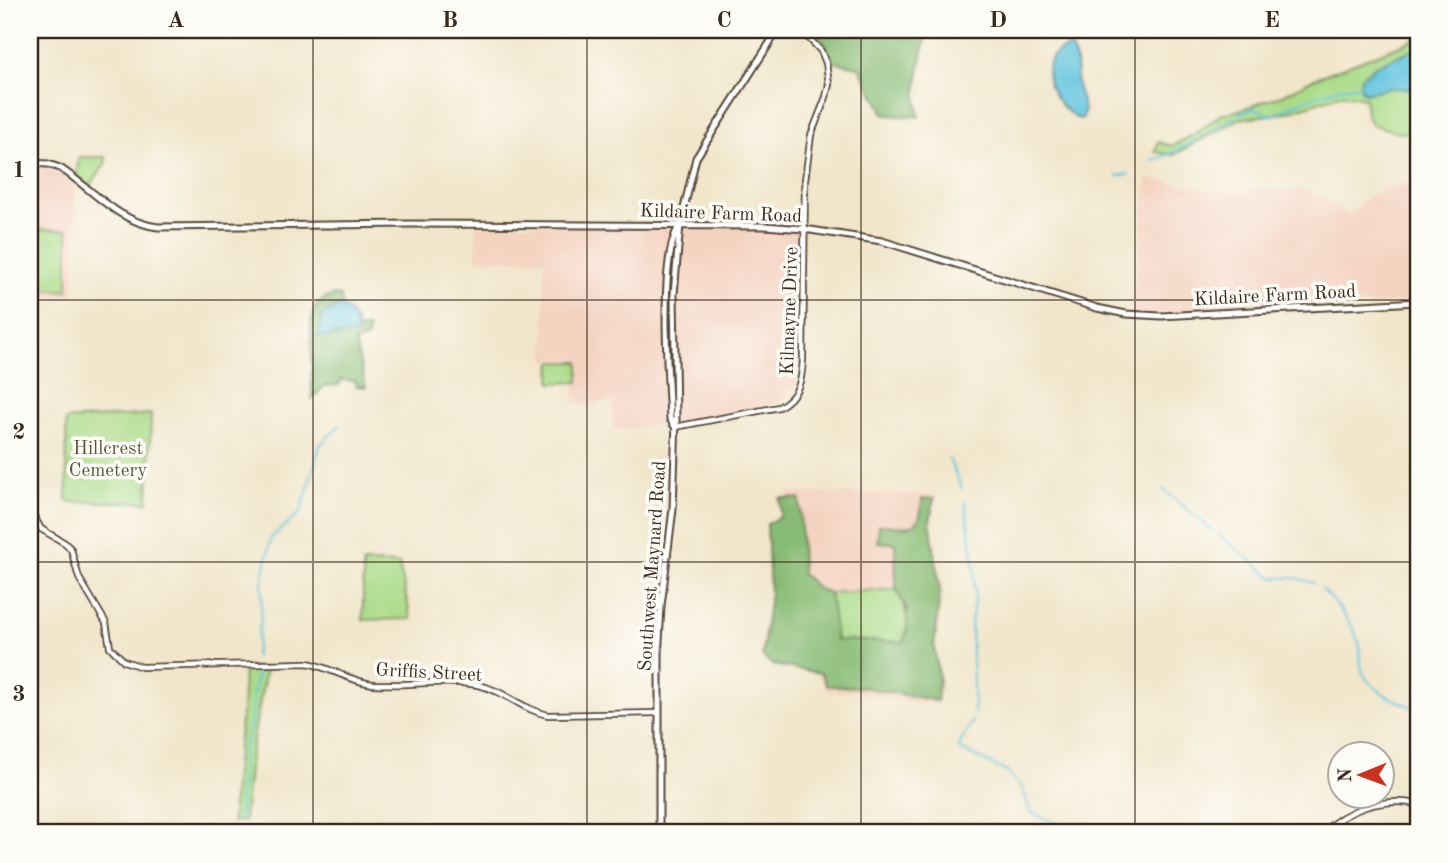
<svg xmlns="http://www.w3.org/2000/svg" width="1448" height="863" viewBox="0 0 1448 863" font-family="'Old Standard TT',serif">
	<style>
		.built { fill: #f4d3c1 }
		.green { fill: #abdb89; stroke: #738254; stroke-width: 2 }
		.forest { fill: #88bb75; stroke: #62724a; stroke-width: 2 }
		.water { fill: #5fc3dd; stroke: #4d767e; stroke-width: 2 }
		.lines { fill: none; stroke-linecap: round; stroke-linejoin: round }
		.stream { stroke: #5fc3dd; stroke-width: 2 }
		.minor-casing { stroke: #564638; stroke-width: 8 }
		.major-casing { stroke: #564638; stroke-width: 9 }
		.minor { stroke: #fff; stroke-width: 4.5 }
		.major { stroke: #fff; stroke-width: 5 }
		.grid { fill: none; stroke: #3b2a1e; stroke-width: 2; stroke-opacity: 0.55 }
		.labels { text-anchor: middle; stroke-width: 7; stroke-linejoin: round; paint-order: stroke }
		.street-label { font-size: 19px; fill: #3b2a1e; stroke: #fdfcf7 }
		.park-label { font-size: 19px; fill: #575639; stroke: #fdfcf7 }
		.neatline { fill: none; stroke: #3b2a1e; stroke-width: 2.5 }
		.grid-label { font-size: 23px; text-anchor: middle; font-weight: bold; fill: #3b2a1e }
	</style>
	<rect width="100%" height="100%" fill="#fdfcf7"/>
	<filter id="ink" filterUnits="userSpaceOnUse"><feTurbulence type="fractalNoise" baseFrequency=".0143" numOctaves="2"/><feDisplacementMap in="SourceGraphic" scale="14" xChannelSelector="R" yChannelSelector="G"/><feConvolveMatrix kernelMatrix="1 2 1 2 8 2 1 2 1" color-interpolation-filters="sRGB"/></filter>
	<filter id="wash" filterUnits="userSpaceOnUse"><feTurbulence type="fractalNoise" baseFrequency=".00686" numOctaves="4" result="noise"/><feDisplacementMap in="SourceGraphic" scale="28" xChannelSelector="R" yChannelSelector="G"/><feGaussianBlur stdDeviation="1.57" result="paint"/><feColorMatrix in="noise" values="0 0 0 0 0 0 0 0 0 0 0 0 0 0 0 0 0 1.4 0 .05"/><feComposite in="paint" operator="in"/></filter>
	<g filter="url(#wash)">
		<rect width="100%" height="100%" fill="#f1e6cb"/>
		<path class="built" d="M30,163L53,165L75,178V296H30Z
			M1147,178L1204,189L1235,192H1250L1251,189H1300L1320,195L1349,215L1367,198L1381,190L1418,181V302L1133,315L1132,303Z
			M476,224L715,225L804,229L803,335L796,385L785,399L769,406L687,422L613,430L612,402L574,404L575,360H545L544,259L476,260Z
			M788,492L936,495L931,518L942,591L937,629L936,653L941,685L939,703L909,702L853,692L828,693L777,597Z"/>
		<path class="green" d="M1418,36V132L1399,133L1371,124L1366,114L1365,98L1343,94L1284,113L1239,119L1174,155L1155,152L1158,142L1172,146L1198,132L1221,114L1240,110L1285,94L1313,79L1411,41Z
			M79,157H106L105,164L90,186L76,175Z
			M30,229L68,230V291L30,288Z
			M552,362H579V382L551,383Z
			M151,414L148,502H67L66,420Z
			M363,563L399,564L411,619L363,620Z
			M896,589C905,606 912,622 903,642L836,641L830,593Z
			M244,667L266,668L250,756L244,821L232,822L234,782L242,712Z"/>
		<path class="forest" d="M811,30H926C925,50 918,68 917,88C916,97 918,108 919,117L885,115L859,67L833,62L825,44Z
			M334,295L341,296L342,306H339L319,337L357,334V328H368V338L355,342L366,387L356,386V381L341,380L339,385L324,386L312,399L311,323C313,306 318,300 334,295Z
			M780,498L800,499L802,574L819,589L830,593L836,640L903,642L907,633V609L896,589L895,543L877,542L879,525C907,525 921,536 922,499L934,498L930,521L940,591L934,647L939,677L937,701L863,687L827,686L821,673L773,665L762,656L770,594L767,524L781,516Z"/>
		<path class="water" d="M1068,47L1072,50L1076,60L1077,85L1084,109L1083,118L1078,119C1053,105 1029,61 1068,47Z
			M1418,47V89L1388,88L1364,93L1360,86L1361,77L1377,65Z
			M339,306C351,309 358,323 357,334L318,337L322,315Z"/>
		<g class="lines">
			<path class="stream" d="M609,31V30
				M1238,115L1254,108L1271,116L1301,101L1339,88L1361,85
				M1151,160L1163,157L1189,144L1235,117
				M1117,176L1129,174
				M949,459L962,488
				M1163,489L1213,531
				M965,501L974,563L975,595L971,624L974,713
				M1219,535L1273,578H1297L1314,583
				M1322,589C1336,603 1352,623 1359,643C1362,653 1358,664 1364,675C1376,694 1398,702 1418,709
				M255,656L261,617L262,583L271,538L301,512L320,445L340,425
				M973,721L959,745L960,749L1007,772L1023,789L1030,812L1062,826L1070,833
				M239,820L243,752L250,728L253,695L258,669
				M242,828V833"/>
		</g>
	</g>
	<g filter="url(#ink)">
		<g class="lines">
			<defs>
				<path id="minor" d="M675,427L779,407C799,396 802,380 803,359L805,180L811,135L826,97L829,84L826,63L821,51L801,30
					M30,509L41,529L65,543L71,549L79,578L106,623L110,647L124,661L142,667L307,663C330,667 350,682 374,684C408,686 445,679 478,685C504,690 522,710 548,715L659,713
					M1322,833C1348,808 1383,797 1418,804"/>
				<path id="major" d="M30,163L48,164L60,168C93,189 117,222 158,227L410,224L765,226L804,229L882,241L1097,308L1126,314L1161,316L1418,302
					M675,427L670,419C668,378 658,255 680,225
					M659,833V642L661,606L673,509L676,420L674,294L680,225L696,158L778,30"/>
			</defs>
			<use href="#minor" class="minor-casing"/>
			<use href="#major" class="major-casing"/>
			<use href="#minor" class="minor"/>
			<use href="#major" class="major"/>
		</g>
	</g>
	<path class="grid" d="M313,30V833M587,30V833M861,30V833M1135,30V833M30,300H1418M30,562H1418"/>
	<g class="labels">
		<g class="street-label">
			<text transform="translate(721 212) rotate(2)" y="7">Kildaire Farm Road</text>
			<text transform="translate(1275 294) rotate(-3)" y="7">Kildaire Farm Road</text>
			<text transform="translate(788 311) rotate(-88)" y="7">Kilmayne Drive</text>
			<text transform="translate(651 566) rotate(-86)" y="7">Southwest Maynard Road</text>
			<text transform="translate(429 671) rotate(3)" y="7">Griffis Street</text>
		</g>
		<g class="park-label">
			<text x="108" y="454">Hillcrest<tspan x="108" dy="22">Cemetery</tspan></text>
		</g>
	</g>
	<rect width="1448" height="863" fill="none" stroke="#fdfcf7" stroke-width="77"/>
	<g transform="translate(1361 775) rotate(269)"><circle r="33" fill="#fdfcf7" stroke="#afa8a0" stroke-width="2"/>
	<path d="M0-5L12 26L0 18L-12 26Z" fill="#c8321e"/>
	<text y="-10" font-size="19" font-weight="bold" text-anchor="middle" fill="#3b2a1e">N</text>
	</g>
	<rect x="38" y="38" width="1372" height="786" class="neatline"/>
	<g class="grid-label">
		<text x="176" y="27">A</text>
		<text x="450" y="27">B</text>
		<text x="724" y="27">C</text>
		<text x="998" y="27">D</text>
		<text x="1272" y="27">E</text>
		<text x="19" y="177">1</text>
		<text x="19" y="439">2</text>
		<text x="19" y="701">3</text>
	</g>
</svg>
